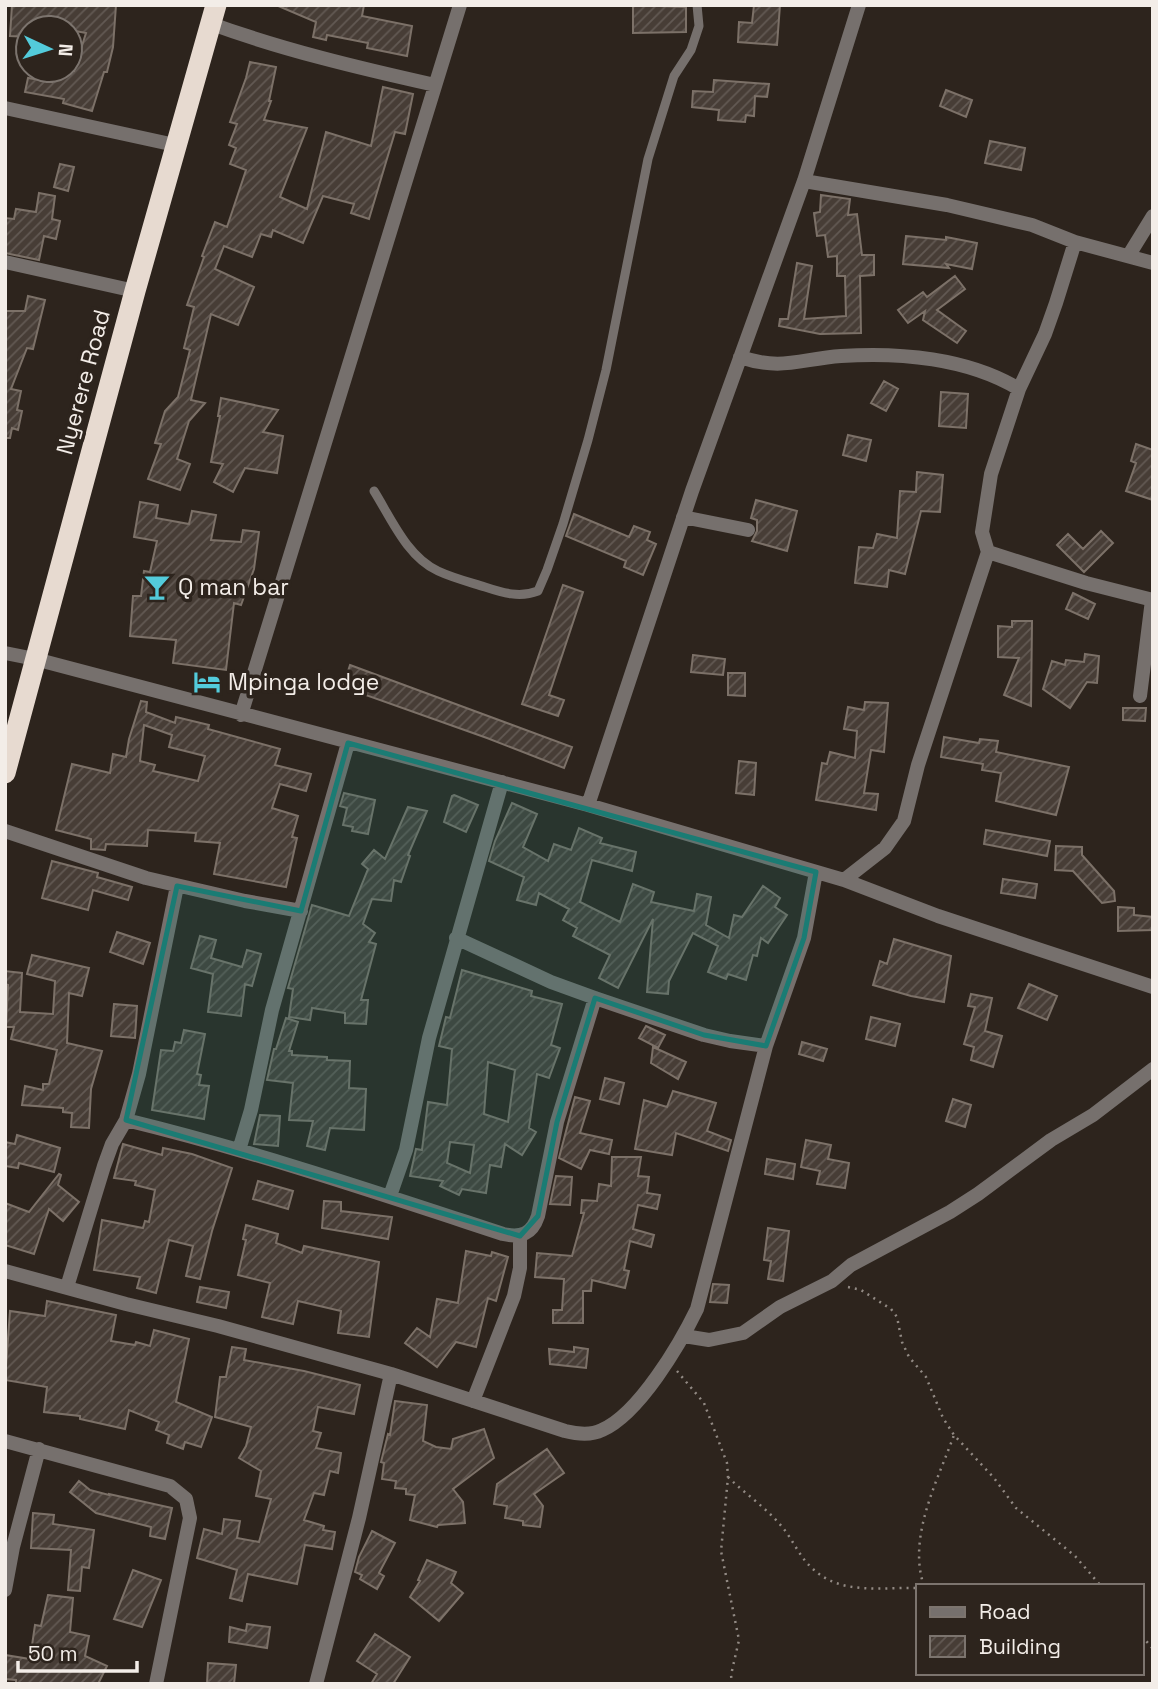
<svg xmlns="http://www.w3.org/2000/svg" width="1158" height="1689" viewBox="0 0 1158 1689" font-family="'Space Grotesk',sans-serif">
	<style>
		.building { fill: url(#building-hatch); stroke: #7c7168; stroke-width: 2; fill-rule: evenodd }
		.lines { fill: none; stroke-linecap: round; stroke-linejoin: round }
		.path { stroke: #928a84; stroke-width: 2.5; stroke-dasharray: 2 5; stroke-linecap: butt }
		.lane { stroke: #76706d; stroke-width: 9 }
		.street { stroke: #76706d; stroke-width: 14 }
		.highway { stroke: #e7dad0; stroke-width: 21 }
		.marked { fill: #1a7c74; fill-opacity: 0.2; stroke: #1a7c74; stroke-width: 5; stroke-linejoin: round }
		.labels { text-anchor: middle; stroke-width: 7; stroke-linejoin: round; paint-order: stroke }
		.street-label { font-size: 23px; fill: #f3ede8; stroke: #2d241d }
		.poi-label { font-size: 23px; fill: #f3ede8; stroke: #2d241d; text-anchor: start }
	</style>
	<defs>
		<pattern id="building-hatch" width="6" height="6" patternUnits="userSpaceOnUse" patternTransform="scale(1.75)"><rect width="6" height="6" fill="#473d36"/><path d="M-1 1l2-2M0 6l6-6M5 7l2-2" fill="none" stroke="#625953"/></pattern>
	</defs>
	<rect width="100%" height="100%" fill="#2d241d"/>
	<path class="building" d="M12,5H116L113,47L107,72H104L92,111L63,103L64,99L25,92L28,78L52,82L53,71H74L86,33L70,30V28H28V37L10,36Z
		M276,5H364L362,16L412,26L407,56L367,48L368,43L327,35L326,40L313,37L316,22Z
		M633,5L686,7V32L633,33Z
		M754,5H780L777,45L738,42L739,22L752,23Z
		M250,62L276,67L269,101H271L264,120L307,128L280,197L307,209L326,132L371,146L383,87L413,94L405,134L395,132L369,219L351,213L354,204L323,196L303,243L273,230L271,237L261,234L252,257L224,246L215,269L254,287L238,325L211,314L191,400L205,403L189,421L177,459L190,464L180,490L148,479L161,444L155,443L165,411L178,397L190,350L184,348L194,307L187,305L204,257L202,256L215,222L227,227L246,170L230,164L236,148L229,145L237,124L230,122L246,78Z
		M714,80L769,84L767,97L755,96L754,116L746,115L745,122L718,120L719,110L692,107L693,91L713,92Z
		M946,90L972,100L966,117L940,106Z
		M990,141L1025,148L1021,170L985,163Z
		M60,164L74,167L68,191L54,187Z
		M39,193L55,196L52,219L60,221L56,239L44,236L39,260L5,253V218L14,219L16,209L36,212Z
		M821,195L850,199L848,215L857,214L862,255H874V275L860,276L861,333L820,334L779,326L780,319H788L797,263L812,266L804,319L846,316L845,276H837V256L828,257L825,235L817,236L814,213L820,212Z
		M906,236L946,240V237L977,243L972,269L946,264L949,268L903,264Z
		M955,276L965,289L937,310L966,331L957,343L923,320L925,311L908,323L898,310L923,292L927,297Z
		M28,296L45,300L33,349L27,348L11,389L21,391L17,410L22,411L18,430L12,428L10,438H5V311H25Z
		M884,381L898,389L886,411L871,403Z
		M941,392L968,394L966,428L939,426Z
		M221,398L278,410L263,432L283,436L277,473L245,468L233,492L214,482L223,464L211,462L220,416H218Z
		M848,435L871,440L866,461L843,455Z
		M1136,444L1153,450V500L1126,491L1136,463L1131,461Z
		M917,472L943,475L940,512L921,511L905,574L889,570L887,587L855,583L859,547L873,548L877,534L897,538L900,491L916,492Z
		M756,500L797,511L787,551L752,541L757,531V520L751,518Z
		M140,502L158,505L156,518L189,524L192,511L216,515L211,540L241,542L243,530L259,532L254,569L241,605L234,603L226,670L173,663L176,640L130,636L133,596H141L144,571L150,572L157,541L134,537Z
		M574,514L629,537L634,526L650,532L647,540L656,544L643,575L624,567L626,561L566,536Z
		M1101,531L1113,543L1084,572L1057,545L1068,534L1083,549Z
		M563,585L583,592L549,695L564,700L558,716L522,704Z
		M1073,593L1095,604L1088,619L1066,609Z
		M1012,621H1032L1031,706L1004,695L1019,658L998,657V626L1012,627Z
		M1085,654L1099,656L1097,683L1087,682L1070,708L1043,689L1052,661L1065,665L1066,660L1084,662Z
		M693,655L725,659L723,675L691,672Z
		M350,665L572,747L564,768L487,738L343,687Z
		M728,673H745V696L728,695Z
		M141,701L147,702L146,712L175,723L176,717L209,725L208,729L280,749L275,765L311,774L306,791L280,784L272,808L298,816L292,837L297,838L286,887L214,874L220,843L195,841L196,833L148,830L147,846L106,844L105,850L91,849V839L56,830L72,764L110,773L113,754L126,757L129,739ZM144,725L172,735L169,747L205,756L198,781L153,771L155,765L140,761Z
		M865,702L888,703L884,752L871,750L864,793L878,794L876,810L816,800L822,763L827,764L830,752L855,758L857,731L844,729L848,707L864,710Z
		M1123,708H1146L1145,721L1123,720Z
		M944,737L979,743L980,739L998,741L996,752L1069,767L1056,815L996,801L1001,773L982,770L983,764L941,757Z
		M739,761L756,763L754,795L736,793Z
		M344,793L375,800L368,834L352,831L353,827L343,825L347,808L340,806Z
		M454,795L478,805L466,832L444,822L452,796Z
		M512,803L537,814L523,847L548,861L554,844L571,850L579,828L602,838L600,843L636,852L632,871L592,860L580,902L620,922L633,884L654,892L651,902L694,911L697,894L711,897L706,925L729,938L734,915L742,917L763,886L780,898L775,907L787,915L768,943L761,938L757,956L753,955L746,980L728,974L726,979L708,972L718,946L693,933L669,981L668,994L647,992L653,919L618,988L599,978L610,955L573,936L577,928L563,920L569,909L539,893L536,905L517,900L524,877L489,861L495,841Z
		M408,807L427,811L408,855L410,856L401,882L394,880L391,901L372,899L363,924L375,933L369,942L376,944L361,1000H368L366,1024L345,1023V1013L312,1008L310,1020L289,1017L293,989L288,988L312,905L349,916L368,869L362,864L374,850L385,859Z
		M986,830L1050,841L1047,856L984,844Z
		M1056,846L1082,847V855L1114,891L1115,901L1102,903L1073,871L1055,870Z
		M52,861L98,873L97,877L132,887L128,900L93,890L88,910L42,898Z
		M1003,879L1037,884L1035,898L1001,893Z
		M1118,907L1134,908V915L1153,917V930L1118,931Z
		M117,932L150,943L143,964L110,952Z
		M200,936L216,940L211,958L242,967L247,950L261,954L252,986L245,984L241,1016L208,1012L213,974L191,968Z
		M894,939L951,956L944,1002L911,996L873,985L880,961L887,964Z
		M32,955L89,968L82,996L69,993L67,1043L102,1051L91,1089L89,1128L71,1127L72,1113L63,1112V1108L22,1105L25,1086L43,1090V1084H49L57,1050L11,1039L14,1027H6L8,985L5,984V971L22,973L20,1012L53,1014L55,981L27,974Z
		M462,970L532,991L531,996L562,1004L551,1045L560,1048L549,1078L537,1074L529,1128L536,1132L522,1155L505,1144L501,1167L490,1165L486,1193L462,1189L459,1195L440,1186L443,1181L410,1176L416,1149L422,1150L428,1102L447,1105L452,1049L439,1046L446,1017L450,1018ZM488,1062L515,1070L508,1122L484,1114ZM450,1142L474,1145L470,1173L447,1163Z
		M1029,984L1057,996L1047,1020L1018,1008Z
		M971,994L992,998L985,1031L1002,1036L993,1067L971,1060L974,1047L964,1044L975,1007L968,1006Z
		M114,1004L137,1006L135,1038L111,1036Z
		M871,1017L900,1024L895,1046L866,1039Z
		M286,1018L298,1022L289,1051H292V1055L327,1057V1060L350,1061L349,1088L366,1089L364,1130L330,1128L325,1150L307,1146L313,1121L289,1120L293,1083L267,1080L274,1049H276Z
		M646,1026L665,1035L658,1048L639,1038Z
		M184,1030L205,1034L197,1074L201,1075L199,1085L209,1086L204,1119L152,1110L161,1050L173,1051L175,1042L181,1043Z
		M802,1042L827,1049L823,1061L799,1054Z
		M653,1047L686,1062L678,1079L651,1063Z
		M605,1078L624,1083L619,1104L600,1099Z
		M673,1091L716,1103L707,1131L731,1140L728,1151L676,1133L672,1155L635,1149L644,1100L667,1107Z
		M575,1097L590,1101L580,1133L612,1140L609,1154L590,1150L581,1169L559,1158Z
		M953,1099L971,1105L965,1127L946,1121Z
		M260,1115L280,1116L278,1146L254,1144Z
		M17,1135L60,1148L54,1172L19,1163L18,1168L5,1166V1142L15,1144Z
		M806,1140L831,1145L828,1159L849,1163L845,1188L817,1184L820,1171L801,1167Z
		M123,1144L162,1155L163,1148L192,1154L232,1168L212,1231L200,1279L186,1276L193,1246L169,1240L156,1293L137,1288L140,1277L94,1270L102,1220L143,1228L145,1221L149,1222L155,1190L135,1185L136,1181L114,1178Z
		M612,1157H641L638,1176L649,1177L647,1193L660,1195L657,1209L638,1205L633,1229L654,1235L651,1247L630,1241L624,1270L629,1271L625,1288L592,1280L591,1291H583V1323H553V1310H562L564,1279L535,1277L537,1253L572,1256L584,1213H581L582,1200L597,1201L599,1184L611,1186Z
		M767,1159L795,1164L793,1179L765,1174Z
		M59,1174L61,1175L58,1185L79,1202L63,1221L49,1209L34,1254L5,1245V1203L29,1212Z
		M556,1176L572,1177L570,1205L550,1204Z
		M258,1181L293,1191L288,1209L253,1199Z
		M324,1201L341,1202V1211L392,1217L388,1239L322,1228Z
		M246,1225L278,1234L276,1243L302,1253L304,1246L379,1262L369,1337L338,1333L341,1311L298,1301L293,1324L262,1317L270,1283L238,1275L246,1240L243,1239Z
		M768,1228L789,1231L783,1281L768,1279L771,1261L764,1260Z
		M466,1251L491,1256L492,1252L508,1257L496,1301L488,1298L476,1347L456,1342L437,1367L405,1343L417,1328L430,1337L437,1299L458,1303Z
		M713,1284L729,1285L727,1303L710,1302Z
		M200,1287L229,1292L226,1308L197,1302Z
		M47,1301L116,1315L111,1341L135,1345L136,1342L150,1346L154,1330L189,1339L176,1402L212,1417L201,1447L185,1442L183,1449L167,1443L169,1435L156,1430L159,1422L129,1410L125,1429L80,1419V1416L44,1412L47,1387L5,1380L10,1311L45,1316Z
		M232,1347L246,1349L244,1360L304,1371L360,1385L354,1414L318,1407L313,1431L321,1433L316,1448L341,1453L338,1473L330,1471L324,1495L314,1493L304,1520L324,1526L323,1530L335,1532L332,1549L305,1545L297,1584L248,1574L242,1601L230,1598L237,1570L197,1558L204,1529L222,1534L224,1519L240,1521L237,1538L259,1542L271,1499L256,1496L261,1471L239,1458L246,1446L251,1427L215,1417L220,1377H226Z
		M574,1347L588,1349L586,1368L550,1364L549,1349L574,1352Z
		M395,1401L427,1405L423,1441L436,1447L451,1449L453,1439L484,1429L494,1458L453,1489L463,1502L465,1523L438,1525L437,1527L410,1520L415,1495L406,1494V1489L395,1488L396,1481L382,1479L384,1463L381,1462L388,1434L390,1435Z
		M547,1449L564,1473L534,1494L543,1506L540,1527L523,1525V1521L505,1518L507,1506L494,1504L497,1484Z
		M79,1481L90,1490L109,1495V1494L172,1508L165,1539L150,1536L151,1527L96,1513L70,1492Z
		M33,1513L54,1515L53,1524L94,1530L89,1568L82,1567L80,1591L68,1590L71,1550L31,1548Z
		M372,1531L395,1543L379,1573L384,1576L377,1589L360,1579L362,1575L355,1572L359,1557Z
		M427,1560L456,1572L451,1583L463,1593L439,1621L410,1597L420,1581L418,1580Z
		M133,1570L161,1580L142,1627L114,1619Z
		M48,1595L73,1598L70,1632L89,1636L85,1656L107,1666L98,1684H16V1680L5,1679V1655L30,1659L35,1625L41,1626Z
		M247,1624L270,1627L267,1648L229,1642L230,1627L246,1631Z
		M375,1634L410,1657L393,1684H371L377,1674L357,1661Z
		M208,1663L236,1665L234,1684H207Z"/>
	<g class="lines">
		<path class="path" d="M848,1287L861,1290L891,1309L897,1317L902,1342L909,1357L926,1377L943,1418L954,1435L994,1478L1016,1508L1075,1556L1101,1586
			M677,1371L704,1403L727,1463L728,1477L721,1551L739,1640L731,1675L732,1684
			M728,1477C745,1494 767,1508 783,1528C793,1540 799,1556 811,1567C839,1596 882,1587 918,1588
			M924,1586C907,1537 938,1480 954,1435
			M1142,1636L1153,1649"/>
		<path class="lane" d="M374,491C391,518 407,557 438,571C453,578 469,582 485,587C503,593 520,598 538,591L547,570L563,524L588,440L606,370L648,159L674,76L691,50L699,26L697,5"/>
		<path class="street" d="M209,23C283,50 359,68 435,85
			M5,108L175,145
			M804,181L947,205L1032,225L1075,242L1153,263
			M1075,242L1056,303L1045,334L1019,389L991,474L982,532L988,552L1086,583L1153,600
			M1129,255L1153,216
			M5,262L135,291
			M740,357C782,371 800,359 841,356C899,352 968,358 1019,389
			M683,517L748,530
			M5,653L35,659L588,805L844,880L938,916L1153,987
			M1140,696L1152,600
			M241,715L460,5
			M588,805L692,491L804,181L859,5
			M5,831L146,878L245,901L301,911
			M844,880L885,848L904,821L918,765L988,552
			M456,938L551,982L595,998L704,1035L730,1041L766,1046
			M126,1120C254,1151 378,1193 503,1234C521,1238 532,1234 538,1216L557,1122L595,998
			M239,1150L251,1110L272,1010L348,743
			M390,1196L406,1150L429,1038L502,782
			M5,1271L126,1304L218,1326L391,1374L565,1431C577,1434 590,1436 602,1430C639,1414 680,1344 697,1309L766,1046L804,938L816,872
			M67,1287L104,1166L112,1144L126,1120L139,1074L177,886
			M684,1336L709,1340L743,1333L780,1307L832,1281L851,1265L950,1212L978,1194L1051,1140L1093,1115L1153,1069
			M473,1401L514,1296L520,1268V1236
			M5,1441L170,1486L186,1499L190,1518L156,1684
			M5,1590L13,1547L39,1449
			M316,1684L359,1518L391,1374"/>
		<path class="highway" d="M5,773L135,291L216,5"/>
	</g>
	<path class="marked" d="M348,743L816,872L804,938L766,1046L704,1035L595,998L557,1122L538,1216L520,1236L126,1120L177,886L301,911Z"/>
	<defs>
		<symbol id="bar-bare" viewBox="-9 -9 18 18"><path d="M-6-5H6L.8 .8V4.5H3.5V6h-7V4.5H-.8V.8Z" fill="#53cbdb" stroke="#2d241d" stroke-width="2.5" paint-order="stroke"/></symbol>
		<symbol id="hotel-bare" viewBox="-9 -9 18 18"><path d="M-6-4.5h1.5V1H6V5H4.5V3h-9V5H-6ZM-4 0a1.8 1.8 0 1 1 3.6 0ZM.5 0V-2.5h3Q6-2.5 6 0Z" fill="#53cbdb" stroke="#2d241d" stroke-width="2.5" paint-order="stroke"/></symbol>
	</defs>
	<g fill-rule="evenodd">
		<use href="#bar-bare" x="138" y="568" width="38" height="38"/>
		<use href="#hotel-bare" x="188" y="663" width="38" height="38"/>
	</g>
	<g class="labels">
		<g class="street-label">
			<text transform="translate(83 382) rotate(-75)" y="8">Nyerere Road</text>
		</g>
		<g class="poi-label">
			<text x="178" y="595">Q man bar</text>
			<text x="228" y="690">Mpinga lodge</text>
		</g>
	</g>
	<rect width="1158" height="1689" fill="none" stroke="#f3ede8" stroke-width="14"/>
	<rect x="916" y="1584" width="228" height="91" fill="#2d241d" stroke="#7c746e" stroke-width="2"/>
	<rect x="930" y="1607" width="35" height="10" fill="#76706d" stroke="#7c746e" stroke-width="2"/>
	<text x="979" y="1619" font-size="21" fill="#f3ede8">Road</text>
	<rect x="930" y="1636" width="35" height="21" fill="url(#building-hatch)" stroke="#7c746e" stroke-width="2"/>
	<text x="979" y="1654" font-size="21" fill="#f3ede8">Building</text>
	<g transform="translate(49 49) rotate(94)"><circle r="33" fill="#2d241d" stroke="#7c746e" stroke-width="2"/>
	<path d="M0-5L12 26L0 18L-12 26Z" fill="#53cbdb"/>
	<text y="-10" font-size="19" font-weight="bold" text-anchor="middle" fill="#f3ede8">N</text>
	</g>
	<path d="M18 1661v10h119v-10" fill="none" stroke="#f3ede8" stroke-width="3.5"/>
	<text x="28" y="1661" font-size="21" fill="#f3ede8" stroke="#2d241d" stroke-width="5" paint-order="stroke">50 m</text>
</svg>
